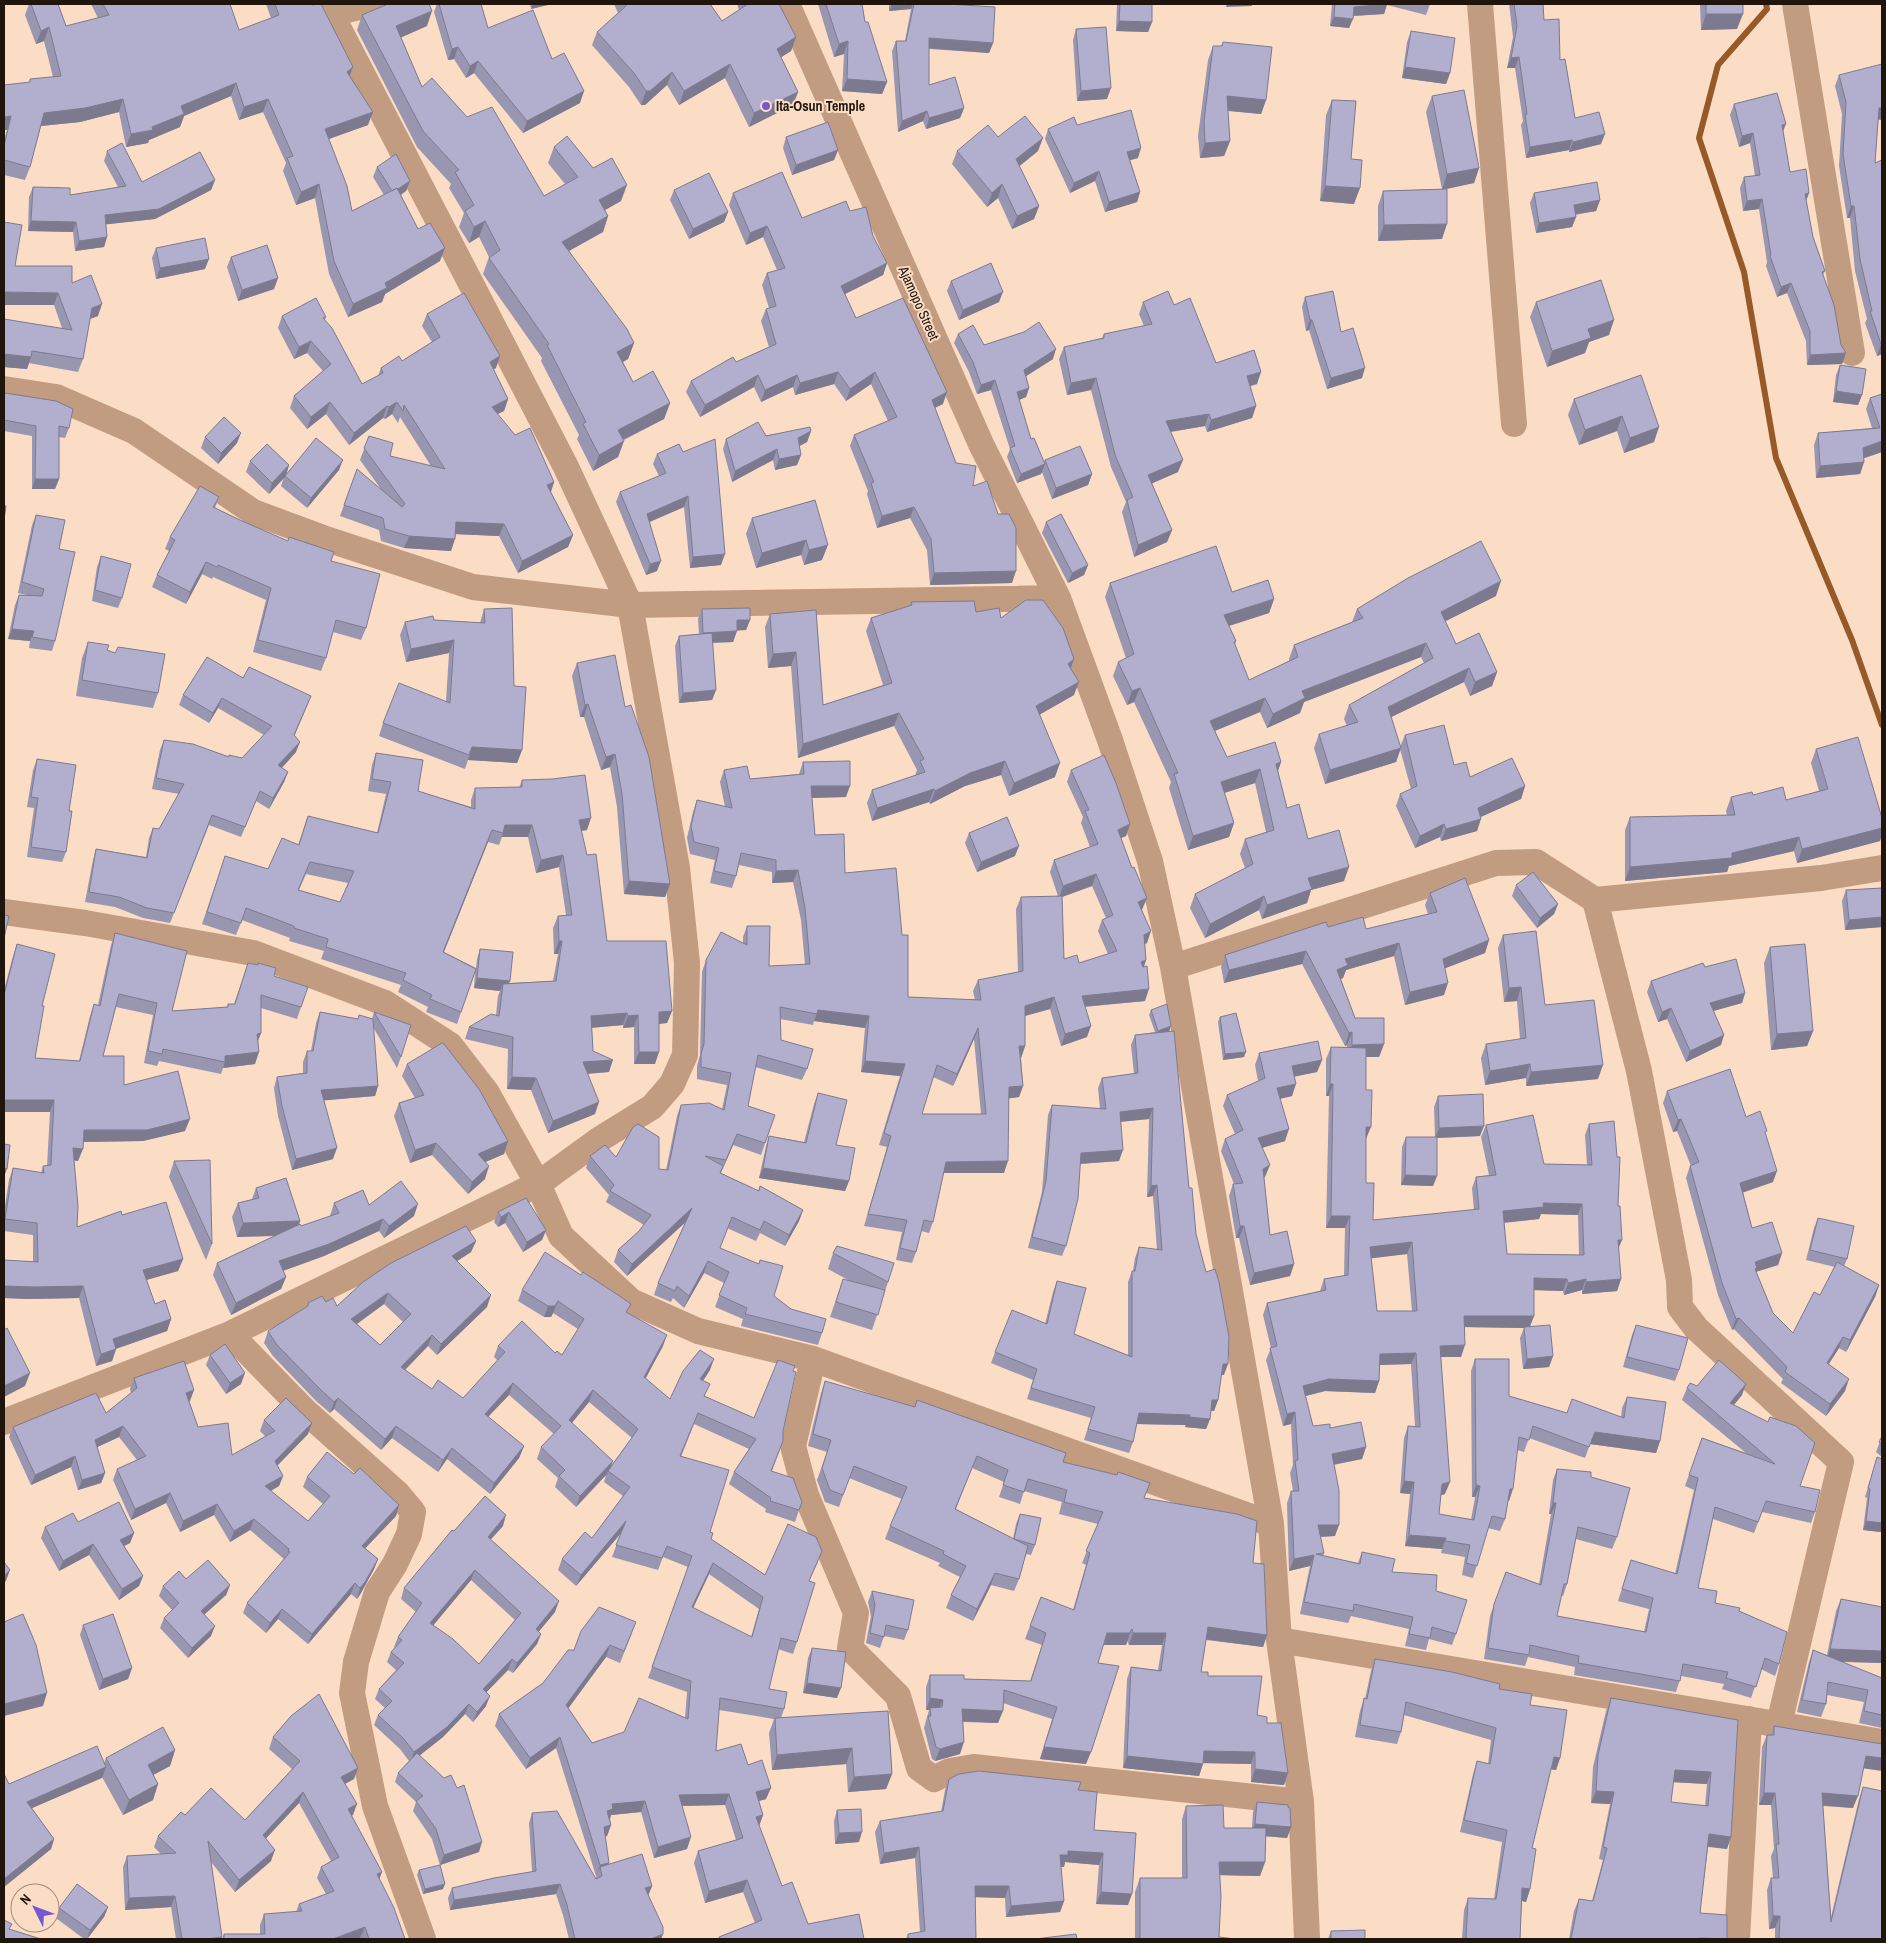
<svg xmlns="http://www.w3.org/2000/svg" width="1886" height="1943" viewBox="0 0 1886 1943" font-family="'Archivo Narrow',sans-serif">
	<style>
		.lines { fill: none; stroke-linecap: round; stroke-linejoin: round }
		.stream { stroke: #955a28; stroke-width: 6 }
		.minor { stroke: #c19c81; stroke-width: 26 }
		.wall { fill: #9996b1; fill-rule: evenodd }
		.shaded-wall { fill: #7d7a90 }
		.building { fill: #b2aece; stroke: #7d7a90; fill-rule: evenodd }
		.poi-dot { fill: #7658d2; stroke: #fbdcc5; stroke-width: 2 }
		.labels { text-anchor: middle; stroke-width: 4; stroke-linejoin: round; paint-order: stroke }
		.poi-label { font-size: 14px; font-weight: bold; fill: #20150d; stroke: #fbdcc5; text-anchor: start }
		.street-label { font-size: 14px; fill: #20150d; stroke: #fbdcc5 }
	</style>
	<rect width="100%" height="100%" fill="#fbdcc5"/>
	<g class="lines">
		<path class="stream" d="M1766,4L1767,9L1718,65L1699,138L1744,272L1776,458L1852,640L1882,725"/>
		<path class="minor" d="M787,4L981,444L1058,598L1110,740L1150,861L1173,967L1271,1524L1279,1640L1301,1802L1307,1939
			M1480,4L1514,424
			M1795,4L1852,353
			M330,14L371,4
			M4,389L56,397L134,431L253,512L323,538L473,587L630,605L1058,598
			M1595,900L1821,878L1882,868
			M4,912L85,923L253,953L385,1003L450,1045L487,1093L538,1184L561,1236L631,1301L698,1331L813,1359L1271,1524
			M1173,967L1496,863L1536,862L1595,900L1639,1071L1679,1280L1680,1307L1696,1328L1841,1462L1779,1724
			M230,1334L305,1411L398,1494L413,1512L409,1534L395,1564L377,1592L356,1662L352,1693L375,1806L423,1939
			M813,1359L793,1446L806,1495L856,1613L850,1648L898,1696L919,1768L934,1779L950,1771L974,1767L1301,1802
			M4,1422L230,1334L538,1184L600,1139L652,1107L672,1084L685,1055L687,963L677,868L630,605L566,467L326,4
			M1279,1640L1882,1742
			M1737,1939L1749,1719"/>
	</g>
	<path class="wall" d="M29,4H58L66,26L98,18L91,4H229L239,30L271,18L266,4H312L350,76L368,125L329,139L352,211L384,195L373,177L377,167L410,181L406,191L401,195L418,229L440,261L385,294L382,302L348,317L329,274L315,198L296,205L283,171L286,163L263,112L239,120L231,96L184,116L180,127L149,140L148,143L126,147L119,112L80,122L41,126L30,167L25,180L4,175V141L7,130H4V85L29,83L30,79L53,77L44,41L36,44L25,15Z
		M437,4H481L488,28L552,59L580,103L523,133L474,73L466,78L454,59L448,60L434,12Z
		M530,4H552L531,9Z
		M614,4H710L722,21L739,10L737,4H779L796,37L791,51L781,57L798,92L793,105L749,127L725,78L679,105L667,85L645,105H641L629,87L592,45L597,32L618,13Z
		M818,4H862L865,22L887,82L882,94L842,91L844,54L834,57Z
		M889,4H947L993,43L989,53L929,49V85L964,108L960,118L926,129L923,121L898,132L892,51L896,41H905L911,9L889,11Z
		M1117,4H1152V22L1148,32L1116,31Z
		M1332,4H1430L1426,15L1387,5L1384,14L1353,16L1349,28L1330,26Z
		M1509,4H1543L1544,20L1560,60L1575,118L1601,144L1569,152V150L1526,158L1521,125L1523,121L1515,68H1507L1513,37Z
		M1700,4H1743L1737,29L1701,30Z
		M362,15L427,26L401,37L422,87L467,117L544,196L565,184L548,163L554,147L593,168L621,201L605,210L608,216L603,232L569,251L634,343L628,359L623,362L633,382L670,403L664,419L624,440L618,457L593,471L577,439L579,435L541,361L542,358L483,274L489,257L479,237L469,243L459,227L464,213L449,188L451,184L417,147L357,30Z
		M1076,29L1107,99L1077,101L1073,40Z
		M1411,31L1450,73L1446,84L1402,78L1407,42Z
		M1223,42L1266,100L1261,114L1228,111L1230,141L1224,156L1200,158L1198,136L1208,60L1213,46H1221Z
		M1839,75L1878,120L1875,163L1882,160V354L1877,356L1865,323L1867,319L1855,271L1850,218H1847L1839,166L1842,114L1835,86Z
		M1432,96L1479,168L1474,183L1443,189L1442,239L1378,241V206L1383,191L1442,189L1426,112Z
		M1332,100L1351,159L1354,204L1320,201L1326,115Z
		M1734,104L1783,132L1790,172L1809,193L1806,200L1813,237L1825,271L1823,275L1841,345L1846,353L1842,364L1807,365L1806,341L1787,293L1777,297L1766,266L1767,262L1759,209L1743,211L1740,188L1744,177L1755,176L1750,143L1739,147L1730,115Z
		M1077,125L1138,158L1130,160L1140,192L1137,202L1105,212L1095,181L1070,193L1045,139L1048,129Z
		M786,137L838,150L834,160L792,175L783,148Z
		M998,137L1038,151L1019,166L1039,206L1034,219L1012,229L998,198L987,207L952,164L957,151Z
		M107,151L142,182L215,180L211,190L155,219L106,224L107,237L104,247L75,251L73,232L28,231L29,197L33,187L70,195L118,187L104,161Z
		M674,190L728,212L724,222L689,239L670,200Z
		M733,193L802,218L850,211L873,236L887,263L883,275L845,294L856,318L943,404L935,408L956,463L973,486L1012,583L930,585L927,550L910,518L877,528L867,494L868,491L850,446L854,435L888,421L871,384L846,401L834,384L795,395L793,387L761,402L754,387L700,417L686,392L691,381L736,362L769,347L761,321L766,309L769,308L762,285L767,273L777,270L763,237L746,245L729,205Z
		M1534,193L1600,200L1596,211L1575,215L1576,217L1572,227L1536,233L1530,203Z
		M156,248L205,269L156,279L152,258Z
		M231,257L278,278L274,289L238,301L227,267Z
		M15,266L72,283L98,316L90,319L83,359L78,372L29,363L27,369L4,367L62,328L54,305Z
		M951,281L999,302L959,320L947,291Z
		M1305,297L1341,332L1362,378L1327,389L1309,330L1306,331L1302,307Z
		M1143,302L1174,305L1216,363L1257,384L1250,386L1256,406L1252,418L1207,432L1205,426L1171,432L1178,472L1152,483L1172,530L1167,542L1134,557L1122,512L1126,502L1111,467L1091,390L1067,395L1059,359L1064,347L1102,338L1104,334L1144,326L1139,314Z
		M1536,302L1609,335L1589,342L1585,353L1547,367L1530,317Z
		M427,314L496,368L493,369L508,399L504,411L497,414L554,482L551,492L573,535L568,547L518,573L499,536L456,534L451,551L404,548L381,541L379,530L340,516L357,469L383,492L360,460L369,436L390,456L431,466L400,417L398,423L392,414L385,419L383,418L349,445L326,414L307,429L290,408L294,396L323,371L307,353L294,359L278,328L282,316L326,317L325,320L362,384L378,376L381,368L402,361L432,342L422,326Z
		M958,334L984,345L1053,359L1026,376L1029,388L1026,397L1019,400L1031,439L1044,462L1045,460L1092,474L1088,485L1052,499L1042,472L1041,474L1017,483L1007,457L1010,449L991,390L977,394L969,372L954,343Z
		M1840,365L1862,395L1858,405L1833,402L1836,375Z
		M1641,375L1654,442L1624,453L1617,431L1579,445L1568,415L1574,399Z
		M4,392L69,428L65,438L59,437V479L55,489H32V436L4,431Z
		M1882,394V452L1864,458V462L1860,474L1816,478L1814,445L1818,433L1872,428L1866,409L1870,398Z
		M811,431L807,442L799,446L801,455L797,465L775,470L773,460L732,482L723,449L726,439Z
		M205,437L237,443L218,464L201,448Z
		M679,444L721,565L690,568L684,507L650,522L657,571L646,575L616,502L620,492L659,476L653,464L657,454Z
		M250,461L289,465L286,474L339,470L307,508L281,486L284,477L269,494L246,472Z
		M219,497L215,508L240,520L331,561L366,628L361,640L333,632L326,658L321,671L253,652L266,600L213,577L212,579L202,574L186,604L152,587L157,575L169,551L165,549L170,537Z
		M815,500L822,560L804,565L801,555L756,568L746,534L752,518Z
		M36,515L59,549L55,641L52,651L29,648L30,641L8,639L15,605L19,595H27L18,593L32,525Z
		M1046,522L1088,565L1084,575L1068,583L1042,533Z
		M101,556L122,598L118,608L92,601L97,567Z
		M1110,583L1274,599L1269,613L1229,626L1236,641L1235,645L1249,680L1289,661V659L1294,645L1352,622L1357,609L1496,596L1445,621L1456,644L1497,672L1492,686L1470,696L1464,682L1391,717L1400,747L1405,735L1454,765L1470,777L1525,786L1521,799L1480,817L1477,831L1441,841L1440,837L1415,848L1396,806L1400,794L1411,789L1400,749L1396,762L1325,784L1314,748L1319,734L1347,726L1344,719L1349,705L1424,663L1421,657L1304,702L1300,713L1267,728L1260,712L1215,731L1227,757L1281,762L1278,771L1287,808L1308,839L1344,881L1311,890L1307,903L1262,919L1259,910L1205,938L1190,908L1195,894L1245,868L1240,854L1245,839L1266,832L1255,783L1224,793L1234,823L1229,837L1188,850L1169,788L1171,782L1134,702L1127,705L1113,676L1118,662L1126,658L1105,597Z
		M911,602L976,612L1001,618L1074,659L1071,668L1074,695L1040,714L1055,777L1009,796L1001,775L965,786L930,804L929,802L872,821L867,803L872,790L915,776L917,770L894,726L798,758L791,666L768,668L765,627L770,614L816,610L823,705L883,685L866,631L871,618L910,606Z
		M484,609L514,686L522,750L517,763L468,760L465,769L379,736L383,723L446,701L449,653L406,662L400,635L405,622L434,620L480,623Z
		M702,609L750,620L746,630H737L733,642L712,643L716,690L712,700L679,703L675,646L679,636L699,634L698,619Z
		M88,642L107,650L158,693L153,708L76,696L82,658Z
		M577,663L625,707L670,884L665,897L624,894L617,807L610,767L601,770L584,717H580L572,676Z
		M243,678L311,696L294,736L296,752L282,768L288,772L284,782L269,809L256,801L241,837L209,825L170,923L143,918L115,907L85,902L93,860L96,849L146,857L149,838L153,828L159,829L179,794L152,789L160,750L164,740L228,757L242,758L264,735L218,708L209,723L179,705L183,695Z
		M1816,749L1882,818V834L1880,841L1797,863L1794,851L1729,866L1727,872L1625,881V830L1630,817L1727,815L1726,811L1731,797L1753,795L1786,800L1819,791L1811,763Z
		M376,753L418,791L471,807V800L475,788H519L522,780L587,830L581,831L607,941L672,1011L667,1023L659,1024L655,1064H634V1027L623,1028V1025L592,1028L593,1051L609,1072L588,1074L595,1114L548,1133L531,1090L507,1089L508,1049L465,1039L469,1027L496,1015L498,996L500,991L474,988L475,972L457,1024L426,1012L428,1007L398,992L401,985L321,959L324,951L289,941L290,938L242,920L236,935L202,924L225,856L268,869L298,845L308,816L377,833L386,794L368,791L372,765ZM502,837H528L536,873L559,867L566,915L558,916L553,928L554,954H558L553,981L509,983L480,949L477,959L476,968L444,952L488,842L499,845ZM306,874L348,883L340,902L299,890Z
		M37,759L69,811L66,852L62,862L27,857L34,808L27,807L33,770Z
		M803,762L846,797L812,798L815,835L845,873L908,997L975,1000L973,991L978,980L1018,972L1016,909L1021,897L1058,896L1050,872L1054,860L1090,847L1081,823L1083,817L1067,782L1071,770L1130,824L1126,836L1121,838L1132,868L1147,898L1142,910L1147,943L1145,944L1146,960L1144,967L1145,1001L1085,1007L1087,1037L1061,1046L1050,1009L1025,1016V1046L1021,1058L1023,1086L1019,1097L1009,1098L1004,1173H943L933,1222L929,1233L921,1231L916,1252L912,1263L896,1260L902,1232L864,1226L887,1147L879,1145L900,1076L861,1072L865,1028L814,1021L813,1025L780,1019L781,1040L807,1069L802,1080L755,1067L748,1106L775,1115L761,1155L733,1145L721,1173L758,1191L760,1186L803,1210L799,1221L785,1246L760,1233L756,1241L727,1228L720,1248L774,1296L822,1333L818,1345L741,1326L743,1319L715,1307L724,1283L704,1273L684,1308L673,1298L671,1302L654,1295L658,1283L686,1221L627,1276L614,1262L618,1250L639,1231L644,1225L606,1202L609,1195L586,1168L590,1156L616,1157L659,1169L666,1170L677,1116L681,1105L722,1109L727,1085L697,1079V1066L700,1055L702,972L706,960L743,943V937L747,926L769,966L805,965L801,920L793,882L772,883V872L739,865L736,876L732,888L710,883L715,860L690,854L687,838L693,812L697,800L725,807L720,782L724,770L750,779L799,774ZM1092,886L1106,918L1102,920L1098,931L1108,954L1079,963L1064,959L1062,897ZM974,1039L981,1114H922L933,1077L953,1086Z
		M969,833L1015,856L977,872L965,843Z
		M1516,885L1558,904L1554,914L1537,928L1512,896Z
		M1882,888V927L1845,930L1842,901L1846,890Z
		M1430,893L1489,940L1485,953L1445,968L1444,995L1405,1005L1394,956L1346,970L1343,978L1341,979L1355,1018L1384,1044L1379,1057H1366V1183L1373,1220L1474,1210L1472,1188L1476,1177L1489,1175L1481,1137L1486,1125L1544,1164L1587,1165L1585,1135L1589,1124L1618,1206V1249L1621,1279L1617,1291L1582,1294V1290L1564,1295L1563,1291L1534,1290V1316L1530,1327L1553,1356L1549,1367L1523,1369L1520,1338L1524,1328L1465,1327L1461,1357H1441L1445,1494L1441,1495L1439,1514L1471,1520L1475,1497H1472L1471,1371L1475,1359L1509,1396L1567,1413L1621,1417L1622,1408L1627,1397L1660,1441L1656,1453L1590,1444L1585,1458L1529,1438L1524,1452L1517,1450L1509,1501H1508L1505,1519L1500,1531L1488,1528L1473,1578L1462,1575L1465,1557L1441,1553L1442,1549L1405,1546L1410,1494L1400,1493L1404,1438L1408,1426H1415L1411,1364L1380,1365L1379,1381L1375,1393L1325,1391L1305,1396L1313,1426L1330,1428L1366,1447L1362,1459L1334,1464L1335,1536L1320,1537L1324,1553L1323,1556L1358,1563L1362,1552L1392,1572L1436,1591L1456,1634L1452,1645L1429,1639L1426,1650L1405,1646L1409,1629L1351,1616L1348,1623L1300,1614L1310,1566L1289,1571L1287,1503L1291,1491H1293L1290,1473L1293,1465L1291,1424L1283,1426L1266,1360L1271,1348L1263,1315L1267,1303L1320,1291L1324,1279L1344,1276L1345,1228H1326L1329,1096H1326V1059L1331,1047H1347V1045L1345,1046L1302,964L1224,983L1221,967L1225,955L1328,927L1366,929L1428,914L1425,905ZM1541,1214L1578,1215L1579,1255L1507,1254L1504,1223L1539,1219ZM1407,1254L1412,1311H1377L1371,1258Z
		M115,933L172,1011L227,1007L228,1004H234L248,963L274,976L301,1007L297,1019L261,1008V1033L258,1041L255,1064L223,1068L221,1074L159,1061L157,1066L144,1063L153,1015L116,1007L103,1056L124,1085L185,1131L143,1141L83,1142L78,1161L74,1160L77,1227L122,1215L183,1259L178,1271L146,1280L155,1304L171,1319L167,1331L116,1349L112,1361L96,1366L79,1298L29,1299L4,1298V1260L33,1262V1235L4,1231V1212L9,1180L13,1168L41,1173L43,1166H47L50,1112H4V990L13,956L17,944L42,1006L35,1058L79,1061L90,1016L94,1004L98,1005L111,945Z
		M1503,935L1545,1005L1598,1079L1526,1086V1078L1485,1085L1481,1058L1486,1044L1520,1039L1517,1001L1504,1002L1498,948Z
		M1770,947L1813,1031L1807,1046L1771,1050L1764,963Z
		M1705,967L1745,993L1742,1003L1713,1011L1721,1045L1686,1062L1667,1019L1658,1022L1647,992L1651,981Z
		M1151,1010L1169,1031L1189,1188L1196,1234L1224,1375H1221L1218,1400L1214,1411H1210V1419L1206,1429L1185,1427L1186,1425L1136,1424L1133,1442L1129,1453L1084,1440L1091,1418L1027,1399L1033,1380L991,1363L995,1352L1045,1324L1053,1292L1057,1281L1074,1334L1128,1355V1282L1132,1271H1133L1135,1258L1139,1247L1157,1250L1153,1196L1147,1197L1149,1119L1121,1122L1119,1161L1080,1164L1066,1246L1062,1256L1028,1248L1042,1192L1048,1115L1052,1105L1100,1109L1098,1088L1102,1078L1134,1074L1131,1045L1135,1035L1155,1032L1149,1015Z
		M320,1012L358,1019H372L374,1012L401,1057L397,1068L373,1027L378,1086L375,1096L324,1100L333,1159L292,1170L278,1116L274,1088L277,1077L303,1073V1062L307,1051H311L316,1023Z
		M1220,1017L1244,1057L1223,1060L1218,1022Z
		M1259,1053L1322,1060L1317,1072L1295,1076L1292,1096L1280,1099L1285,1141L1262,1148L1265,1177L1264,1178L1270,1235L1294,1264L1290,1276L1250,1285L1239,1238H1236L1229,1196L1233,1184H1234L1221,1151L1225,1139L1235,1134L1223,1106L1227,1095L1258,1081L1255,1065Z
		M407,1064L508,1141L504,1154L485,1162V1179L468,1194L432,1155L410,1163L394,1116L399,1103L415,1098L402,1076Z
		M1667,1091L1746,1117L1766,1135L1773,1182L1743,1192L1752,1228L1782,1253L1778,1265L1756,1272L1773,1313L1793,1333L1820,1295L1835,1267L1806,1260L1814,1228L1818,1218L1847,1259L1844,1266L1879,1285L1875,1297L1846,1352L1839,1348L1829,1364L1845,1391L1826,1416L1781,1383L1783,1379L1734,1329L1732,1330L1718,1295L1686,1178L1690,1166H1691L1677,1131L1673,1132L1663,1103Z
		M818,1093L849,1181L845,1191L759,1178L766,1146L769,1136L804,1142L814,1104Z
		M1438,1096L1480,1136L1437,1138V1176L1433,1186L1401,1185L1402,1147L1406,1137H1435L1434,1107Z
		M174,1161L212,1244L206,1260L169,1177Z
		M256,1188L300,1221L299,1224L301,1226L330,1216L334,1203L369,1205L414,1216L384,1238L379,1231L324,1256L283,1271L286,1277L281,1289L231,1315L213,1275L217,1263L274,1236L237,1237L232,1217L238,1203L252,1199Z
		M526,1198L546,1230L542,1240L523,1252L505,1223L498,1227L494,1222L498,1212Z
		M476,1241L471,1252L457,1261L487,1307L437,1355L428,1346L405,1370L432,1389L463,1398L498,1361L494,1357L498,1346L555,1353L562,1355L578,1329L553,1313L551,1317H544L518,1301L522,1290L628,1313L663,1346L645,1378L670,1399L710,1370L703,1381L705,1397L754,1418L793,1371L779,1452L772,1471L799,1510L795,1522L765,1512L766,1509L729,1484L734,1472L749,1449L694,1424L681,1457L710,1532L711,1539L765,1575L818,1562L809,1581L797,1642L793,1654L778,1649L769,1689L784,1709L781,1718L888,1711L892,1774L886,1789L848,1792L846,1764L772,1770L769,1733L774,1719L719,1710L716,1751L748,1765L766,1799L759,1801L763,1815L759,1826L782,1886L808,1924L864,1939H718L719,1937L755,1923L743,1892L705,1903L694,1863L698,1851L736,1840L725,1805L682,1806L687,1849L654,1858L641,1812L611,1815L610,1820L611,1825L607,1836L605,1837L609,1863L608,1864L652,1886L648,1896L663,1934L661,1939H569L563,1915L556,1894L450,1910L448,1898L452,1888L532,1872L529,1823L532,1813L596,1879V1876L556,1748L526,1769L495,1726L499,1714L543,1683L574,1650L632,1633L620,1663L606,1657L568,1708L592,1743L685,1718L687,1692L648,1678L688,1567L663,1557L658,1570L612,1557L621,1533L576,1586L558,1570L562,1559L592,1538L623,1496L604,1482L606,1475L576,1507L555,1487L558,1478L537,1459L541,1447L554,1434L509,1395L488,1417L524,1446L519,1458L490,1494L447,1459L438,1472L392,1438L381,1450L334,1409L330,1413L315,1400L273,1356L264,1343L268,1331L307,1307L308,1303L326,1302L337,1306ZM384,1304L403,1322L380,1345L357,1324ZM589,1402L632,1438L610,1467L572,1423ZM709,1574L759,1609L751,1637L693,1608Z
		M833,1253L888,1282L872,1330L830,1317L843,1279L850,1281L828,1269Z
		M1636,1325L1679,1370L1675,1381L1623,1367L1632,1335Z
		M210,1355L241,1384L226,1394L206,1365Z
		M134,1378L190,1401H189L198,1427L232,1455L266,1437L260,1431L264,1420L308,1434L277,1466L283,1476L279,1486L271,1491L308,1521L323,1504L303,1487L307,1477L354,1474L399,1505L396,1516L365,1548L378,1559L374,1569L361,1593L357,1599L351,1594L308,1644L278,1619L266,1633L243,1613L247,1603L284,1559L250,1530L230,1542L214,1515L180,1532L166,1503L131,1520L113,1480L117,1469L137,1460L119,1437L97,1447L105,1473L101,1483L78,1490L71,1467L31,1485L9,1437L13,1427L106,1413L131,1393L130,1389Z
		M825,1381L1063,1462L1144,1498L1253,1563L1267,1635L1263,1647L1206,1640L1201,1672L1208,1676L1267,1723L1288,1773L1284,1785L1251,1782V1764L1203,1763L1199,1776L1123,1768L1127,1679L1131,1667L1158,1670L1162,1645H1129L1127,1641L1126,1645H1103L1098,1663L1086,1764L1040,1759L1052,1719L1003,1703L998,1723L962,1722L960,1754L935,1761L932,1759L924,1728L929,1710H926V1687L930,1675L964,1679L1030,1681L1042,1645L1025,1639L1041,1597L1073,1610L1086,1565L1082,1563L1098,1524L1059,1514L1062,1502L1024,1491L1020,1504L999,1497L1004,1482L972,1468L956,1509L1013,1539L1016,1524L1020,1514L1035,1545L1031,1555L1026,1554L1019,1579L1014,1591L991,1585L973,1621L946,1608L951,1595L960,1577L938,1566L940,1563L885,1539L890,1526L902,1499L849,1478L839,1507L825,1502L817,1480L827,1452L808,1446L821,1393Z
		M1697,1386L1742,1395L1734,1405L1800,1486L1815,1512L1811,1523L1762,1512L1754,1533L1713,1519L1698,1588L1715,1603L1739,1611L1779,1664L1775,1676L1761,1669L1751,1698L1722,1689L1724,1684L1681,1676L1676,1692L1574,1675L1575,1667L1528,1657L1525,1666L1484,1659L1490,1616L1506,1572L1539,1584L1551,1514H1549L1553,1480L1557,1469L1591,1477L1617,1537L1612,1549L1576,1539L1567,1584L1563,1596H1561L1557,1616L1644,1632L1649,1609L1618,1601L1631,1560L1675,1574L1694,1490L1685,1486L1702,1438L1746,1453L1682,1400L1687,1388Z
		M1882,1436V1457L1876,1452Z
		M1877,1457L1881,1532L1863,1530L1867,1498L1865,1497Z
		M78,1522L134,1533L130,1543L124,1546L143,1576L139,1586L119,1600L89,1555L59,1571L41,1538L45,1527Z
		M503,1526L490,1540L555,1612L538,1632L541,1634L537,1644L513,1673L508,1670L486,1692V1706L473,1722L465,1714L443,1737L420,1755L479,1852L440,1865L432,1839L413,1811L416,1802L395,1782L398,1773L409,1761L400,1749L374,1725L378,1715L385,1708L375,1699L379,1689L396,1670L387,1662L391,1652L395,1648L394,1647L398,1637L416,1612L401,1599L404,1588L454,1531ZM471,1580L515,1620L479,1664L433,1625Z
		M186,1579L230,1585L226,1595L204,1615L211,1636L188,1658L160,1628L164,1618L172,1610L159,1596L163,1586Z
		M872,1591L908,1630L904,1640L884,1636L880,1648L866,1643L871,1616L868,1602Z
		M1841,1599L1882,1607V1663L1842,1662L1882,1678V1728L1859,1723L1864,1702L1827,1695L1826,1704L1821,1717L1797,1712L1809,1662L1813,1650L1827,1655L1836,1611Z
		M83,1625L132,1668L128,1679L99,1690L80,1635Z
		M812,1648L837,1698L803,1693L808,1658Z
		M1375,1659L1499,1689L1530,1705L1560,1758L1556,1770L1551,1769L1532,1848L1530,1889L1526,1902L1522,1901L1520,1939H1462L1464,1910L1468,1898L1494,1899L1502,1842L1460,1832L1473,1774L1477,1761L1488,1764L1491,1740L1404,1715L1401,1732L1397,1744L1355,1737L1360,1711L1364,1698L1365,1699L1371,1671Z
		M1611,1698L1738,1720L1727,1849L1708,1847L1700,1913L1727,1939H1569L1574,1911L1579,1899L1592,1901L1603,1860L1599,1859L1610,1804L1591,1803L1593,1767L1606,1711ZM1673,1782L1707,1784L1705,1806L1671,1802Z
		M1774,1726L1863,1769L1853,1808L1823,1806L1831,1917L1859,1799L1863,1787L1882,1939H1775V1928L1769,1929L1767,1890L1771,1878H1773L1771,1856L1774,1849L1771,1805H1759L1762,1747L1767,1735H1771Z
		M273,1737L354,1779L345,1784L353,1815L351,1816L405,1939H361L360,1938L358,1939H222L224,1934H260V1925L264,1914L296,1912L299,1904L326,1894L317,1878L321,1867L331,1861L299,1803L266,1838L271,1861L235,1892L211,1862L222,1939H176L171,1907L125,1910L123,1867L127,1856L161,1854L154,1847L158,1836L185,1815L245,1820L292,1769L269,1749Z
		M175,1750L170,1766L153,1775L158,1784L153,1800L123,1815L102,1777L32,1808L54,1839L51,1849L4,1887V1774L9,1784L104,1763L106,1758Z
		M949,1779L1078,1790L1094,1830L1128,1905L1096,1904L1099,1865L1065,1862L1064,1867H1061L1064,1901L1060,1912L1006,1917L1005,1898L975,1897L976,1939H906L908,1934L920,1932L915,1858L880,1864L875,1832L880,1821L941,1812L945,1790Z
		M1257,1802L1291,1827L1287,1838L1265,1836V1862L1260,1876L1219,1875V1937L1235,1939H1135V1892L1140,1878H1182V1819L1186,1806L1224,1828H1252L1253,1812Z
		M837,1810L859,1842L835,1844L834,1821Z
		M419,1870L443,1889L423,1894L417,1875Z
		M108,1907L104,1917L87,1939H84L56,1918L59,1908Z
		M1331,1931L1365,1939H1328Z"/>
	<path class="shaded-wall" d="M533,4H552L531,9Z
		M892,4H913L911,9L889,11Z
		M1227,4H1252V6L1226,7Z
		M1387,4L1384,14L1350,16L1354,7Z
		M432,11L427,26L391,42L396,26Z
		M1706,14H1743L1737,29L1701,30Z
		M1334,17L1353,19L1349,28L1330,26Z
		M1119,21L1152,22L1148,32L1116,31Z
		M49,27L44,41L36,44L41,31Z
		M796,37L791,51L772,63L777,49Z
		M929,38L993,43L989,53L926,48Z
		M848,41L844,54L834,57L839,44Z
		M458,47L454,59L448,60L452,49Z
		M1519,57L1515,68H1507L1511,58Z
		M478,61L474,73L466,78L470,66Z
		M730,64L725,78L679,105L684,91Z
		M353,67L348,80L347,72Z
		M1405,67L1450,73L1446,84L1402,78Z
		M672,72L667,85L645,105H641L646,91Z
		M847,79L887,82L882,94L842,91Z
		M236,83L231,96L184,116L180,127L149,140L148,143L126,147L131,134L152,127L181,106Z
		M1111,88L1107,99L1077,101L1081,91Z
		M584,91L580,103L523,133L527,121Z
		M798,92L793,105L749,127L754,113Z
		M1227,96L1266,100L1261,114L1221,110Z
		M123,99L119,112L80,122L40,126L44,113Z
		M268,99L263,112L239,120L244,107Z
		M964,108L960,118L926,129L929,118Z
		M1879,108H1882V120L1874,119Z
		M927,111L923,121L898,132L902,121Z
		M373,112L368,125L320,142L325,129Z
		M11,116L7,130H4V117Z
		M1786,124L1782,134V125Z
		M1753,133L1750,143L1739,147L1742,136Z
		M1605,134L1601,144L1569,152L1573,142Z
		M1043,138L1038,151L1011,173L1016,159Z
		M1572,140L1569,150L1526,158L1530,147Z
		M1230,141L1224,156L1200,158L1205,143Z
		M1141,148L1138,158L1123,162L1127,152Z
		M838,150L834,160L792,175L796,165Z
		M1479,168L1474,183L1442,190L1447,174Z
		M1099,171L1095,181L1070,193L1074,183Z
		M215,180L211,190L155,219L101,225L105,215Z
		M410,181L406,191L389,202L393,192Z
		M319,184L315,198L296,205L301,192Z
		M1002,184L998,198L987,207L992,193Z
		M627,185L621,201L594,216L599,200Z
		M1325,186L1360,188L1354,204L1320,201Z
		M1140,192L1137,202L1105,212L1109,202Z
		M1809,193L1805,204V194Z
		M1762,199L1759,209L1743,211L1747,201Z
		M1600,200L1596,211L1570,215L1574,205Z
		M1039,206L1034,219L1012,229L1017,216Z
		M1851,206H1854L1850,218H1847Z
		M728,212L724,222L689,239L693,229Z
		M608,216L603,232L556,258L562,242Z
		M1576,217L1572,227L1536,233L1539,223Z
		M31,221L76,222L73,232L28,231Z
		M485,221L479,237L469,243L474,227Z
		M1447,224L1442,239L1378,241L1384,225Z
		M767,226L763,237L746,245L750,233Z
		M107,237L104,247L75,251L79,241Z
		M445,248L440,261L385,294L382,302L348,317L353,304L385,283Z
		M209,259L205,269L156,279L160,268Z
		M887,263L883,275L837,298L841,286Z
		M278,278L274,289L238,301L242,290Z
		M1791,283L1787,293L1777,297L1781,287Z
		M4,292L58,293L54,305H4Z
		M1003,292L999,302L959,320L963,310Z
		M102,304L98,316L87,320L92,308Z
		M1310,320H1312L1309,330L1306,331Z
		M1614,320L1609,335L1589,342L1585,353L1547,367L1552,351L1588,329Z
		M311,341L307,353L294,359L299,347Z
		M634,343L628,359L612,368L617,352Z
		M1882,343V354L1877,356L1881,344Z
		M1056,349L1053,359L1020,380L1024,370Z
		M1846,353L1842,364L1807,365L1810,355Z
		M4,354L31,357L27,369L4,367Z
		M500,356L496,368L485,374L490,362Z
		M1365,368L1362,378L1327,389L1331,378Z
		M838,372L834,384L795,395L800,383Z
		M875,372L871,384L846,401L850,389Z
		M1261,372L1257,384L1243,388L1247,376Z
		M758,375L754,387L700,417L705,405Z
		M797,375L793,387L761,402L765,390Z
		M1096,378L1091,390L1067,395L1071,383Z
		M995,380L991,390L977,394L981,385Z
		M1029,388L1026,397L1014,402L1017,392Z
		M1836,391L1862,395L1858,405L1833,402Z
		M947,392L943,404L927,411L932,400Z
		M508,399L504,411L487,419L492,407Z
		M330,402L326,414L307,429L311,417Z
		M397,402L392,414L385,419L389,407Z
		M670,403L664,419L612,445L618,430Z
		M387,406L383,418L349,445L354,433Z
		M1256,406L1252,418L1207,432L1211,420Z
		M1209,414L1205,426L1162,433L1166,421Z
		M1622,416L1617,431L1579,445L1585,430Z
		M1659,427L1654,442L1624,453L1630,438Z
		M811,431L807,442L794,449L798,438Z
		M241,433L237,443L218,464L221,453Z
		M624,441L618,457L593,471L599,455Z
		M1882,441V452L1859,460L1863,448Z
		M777,449L773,460L732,482L735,471Z
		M801,455L797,465L775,470L779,459Z
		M343,460L339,470L307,508L311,498Z
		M1183,460L1178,472L1144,487L1148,475Z
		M1864,462L1860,474L1816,478L1820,466Z
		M1045,464L1041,474L1017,483L1021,474Z
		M289,465L286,476L269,494L272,483Z
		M1092,474L1088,485L1052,499L1056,488Z
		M35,479H59L55,489H32Z
		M554,482L550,494L547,485Z
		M688,496L684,507L644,524L647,514Z
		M914,507L910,518L877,528L882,516Z
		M456,522L504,524L499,536L452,534Z
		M1172,530L1167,542L1134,557L1138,545Z
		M573,535L568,547L518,573L522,561Z
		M409,536L455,539L451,551L404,548Z
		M806,540L801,555L756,568L762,553Z
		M828,545L822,560L804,565L809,550Z
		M725,554L721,565L690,568L693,557Z
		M661,561L657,571L646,575L650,564Z
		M206,562L202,574L186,604L190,592Z
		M1088,565L1084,575L1068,583L1072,573Z
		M1016,571L1012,583L930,585L934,573Z
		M1501,581L1496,596L1436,626L1441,612Z
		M1274,599L1269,613L1219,629L1224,615Z
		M737,620H750L746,630L733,631Z
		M12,629L34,631L30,641L8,639Z
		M737,631L733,642L699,643L703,633Z
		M454,640L449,653L406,662L411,649Z
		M1426,643L1421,657L1304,702L1300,713L1267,728L1273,714L1302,691Z
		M796,652L791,666L768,668L773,654Z
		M1074,659L1069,673L1068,664Z
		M1469,668L1464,682L1383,721L1388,707Z
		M1497,672L1492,686L1470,696L1475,682Z
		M1079,682L1074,695L1032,719L1036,706Z
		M1140,688L1134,702L1127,705L1132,691Z
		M716,690L712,700L679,703L683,693Z
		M311,696L307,706L290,746L294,735Z
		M222,698L218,708L209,723L213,713Z
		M1265,698L1260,712L1205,735L1210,721Z
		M588,704L584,717H580L585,705Z
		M899,713L894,726L798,758L803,744Z
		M300,742L296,752L274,776L278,765Z
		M472,747L522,750L517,763L468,760Z
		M1401,748L1396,762L1325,784L1330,770Z
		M615,754L610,767L601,770L606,757Z
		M1005,761L1001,775L965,786L930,804L935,791L970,773Z
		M1281,762L1276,776V764Z
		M1060,763L1055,777L1009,796L1014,783Z
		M1260,769L1255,783L1215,796L1221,782Z
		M288,772L284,782L269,809L273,798Z
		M811,786H850L846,797L806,798Z
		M1525,786L1521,799L1474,820L1478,808Z
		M934,789L929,802L872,821L877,808Z
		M591,818L587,830L574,832L579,820Z
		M1481,819L1477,831L1441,841L1446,829Z
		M1234,823L1229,837L1188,850L1193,836Z
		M1130,824L1126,836L1114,841L1118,830Z
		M1444,824L1440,837L1415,848L1420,836Z
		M505,825H532L528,837H502Z
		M1882,828V834L1880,841L1797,863L1802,849Z
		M492,830L488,842L439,964L443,952Z
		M1799,837L1794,851L1729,866L1727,872L1625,881L1630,867L1732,853Z
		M1019,846L1015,856L977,872L981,862Z
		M563,855L559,867L536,873L541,860Z
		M1349,867L1344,881L1311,890L1307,903L1262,919L1267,905L1308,878Z
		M798,870L793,882L772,883L776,871Z
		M1096,874L1092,886L1059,898L1063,886Z
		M629,881L670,884L665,897L624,894Z
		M1264,896L1259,910L1205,938L1210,924Z
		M1147,898L1142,909L1134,913L1138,902Z
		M1558,904L1554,914L1537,928L1540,918Z
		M1882,917V927L1845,930L1849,920Z
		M1151,931L1147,943L1140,946L1144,935Z
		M1489,940L1485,953L1438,971L1443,959Z
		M559,941H562L558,954H554Z
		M1399,943L1394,956L1346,970L1343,978L1333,983L1337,970L1345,959Z
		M1306,951L1302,964L1224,983L1229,970Z
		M1146,960L1142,971L1141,962Z
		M477,978L510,981L506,991L503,984L500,991L474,988Z
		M1448,983L1444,995L1405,1005L1410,992Z
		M1521,987L1517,1001L1504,1002L1509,988Z
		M1149,989L1145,1001L1078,1007L1082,996Z
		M1745,993L1742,1003L1706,1013L1710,1003Z
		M1054,997L1050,1009L1021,1017L1025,1006Z
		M1671,1008L1667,1019L1658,1022L1662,1012Z
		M818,1010L869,1016L865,1028L814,1021Z
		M672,1011L667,1023L655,1024L659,1012Z
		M627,1013L623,1025L587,1028L591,1016Z
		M638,1015L634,1027L623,1028L628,1016Z
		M1091,1026L1087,1037L1061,1046L1065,1034Z
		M1171,1026L1169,1032L1156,1036L1158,1031Z
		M978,1028L974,1039L953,1086L957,1074Z
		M1813,1031L1807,1046L1771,1050L1777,1034Z
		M1352,1032L1347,1045L1345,1046L1349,1033Z
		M261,1033L256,1045L257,1034Z
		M1724,1035L1721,1045L1686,1062L1690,1051Z
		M1384,1044L1379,1057H1347L1352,1045Z
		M1019,1046H1025L1021,1058Z
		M259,1052L255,1064L223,1068L225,1062V1056Z
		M639,1052H659L655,1064H634Z
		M1246,1052L1244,1057L1223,1060L1225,1054Z
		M613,1060L609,1072L579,1074L583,1062Z
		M1322,1060L1317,1072L1288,1078L1292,1066Z
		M865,1061L905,1064L900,1076L861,1072Z
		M1530,1064L1526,1078L1485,1085L1490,1071Z
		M1603,1065L1598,1079L1526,1086L1531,1072Z
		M512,1077L536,1078L531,1090L507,1089Z
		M1296,1084L1292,1096L1273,1100L1277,1088Z
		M1330,1084H1333L1329,1096H1326Z
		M378,1086L375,1096L318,1101L321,1090Z
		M1023,1086L1019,1097L1004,1099L1009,1087Z
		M4,1100H54L50,1112H4Z
		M599,1102L595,1114L548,1133L553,1121Z
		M1153,1108L1149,1119L1116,1122L1120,1112Z
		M190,1119L185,1131L143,1141L79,1142L84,1130Z
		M1681,1119L1677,1131L1673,1132L1678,1120Z
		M1484,1126L1480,1136L1435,1138L1439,1128Z
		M1366,1127H1371L1366,1139Z
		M1289,1129L1285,1141L1254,1150L1258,1138Z
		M737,1134L733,1145L722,1171L726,1160Z
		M508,1141L504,1154L474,1167L478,1154Z
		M436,1143L432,1155L410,1163L415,1150Z
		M73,1148L83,1149L78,1161L69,1160Z
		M337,1148L333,1159L292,1170L296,1159Z
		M1123,1150L1119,1161L1077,1164L1081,1153Z
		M1008,1161L1004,1173H941L946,1162Z
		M1270,1165L1265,1177L1259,1180L1263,1169Z
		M489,1166L485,1179L468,1194L472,1182Z
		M4,1168L7,1169L4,1177Z
		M763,1168L849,1181L845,1191L759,1178Z
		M1777,1171L1773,1182L1736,1195L1740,1183Z
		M1405,1175L1437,1176L1433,1186L1401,1185Z
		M1157,1185L1153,1196L1147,1197L1151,1186Z
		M1543,1203L1582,1204L1578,1215L1541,1214L1539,1219L1499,1223L1503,1211Z
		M418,1204L414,1216L384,1238L389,1226Z
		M692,1208L688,1220L627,1276L632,1264Z
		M803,1210L799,1221L785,1246L789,1235Z
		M509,1212L505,1223L498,1227L501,1217Z
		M1331,1216H1350L1345,1228H1326Z
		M383,1219L379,1231L324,1256L274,1274L279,1261Z
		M300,1221L295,1235L237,1237L243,1223Z
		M1240,1226H1244L1239,1238H1236Z
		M546,1230L542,1240L523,1252L527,1242Z
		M1618,1240H1622L1617,1252Z
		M476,1241L471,1252L448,1267L452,1256Z
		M1412,1242L1407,1254L1366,1259L1370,1247Z
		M1782,1253L1778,1265L1755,1272V1262Z
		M183,1259L178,1271L139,1282L143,1270Z
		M708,1261L704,1273L684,1308L689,1296Z
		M1294,1264L1290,1276L1250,1285L1254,1273Z
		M286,1277L281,1289L231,1315L236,1303Z
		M1534,1278L1567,1279L1563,1291L1530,1290Z
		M1586,1279L1582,1290L1564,1295L1568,1283Z
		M1621,1279L1617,1291L1582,1294L1586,1282Z
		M1879,1285L1875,1297L1846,1352L1850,1340Z
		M4,1286H83L79,1298L29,1299L4,1298Z
		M388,1293L384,1304L347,1331L351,1319Z
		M491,1295L487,1307L437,1355L441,1344Z
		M558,1301L553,1313L551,1317H544L548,1306Z
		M1464,1316H1534L1529,1328L1460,1327Z
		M1739,1318L1734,1329L1732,1330L1736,1319Z
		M171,1319L167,1331L109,1351L113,1339Z
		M432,1335L428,1346L397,1378L401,1367Z
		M667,1335L663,1346L640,1389L644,1377Z
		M1843,1337L1839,1348L1822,1374L1827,1363Z
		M1465,1345L1461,1357H1436L1440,1346Z
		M116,1349L112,1361L96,1366L101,1354Z
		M1416,1353L1411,1364L1376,1365L1380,1354Z
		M1553,1356L1549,1367L1523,1369L1527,1359Z
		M714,1359L710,1370L696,1391L700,1379Z
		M1223,1364H1228L1224,1375H1219Z
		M30,1373L25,1386L4,1397V1386Z
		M245,1373L241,1384L226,1394L230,1383Z
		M1329,1379L1379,1381L1375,1393L1325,1391L1298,1398L1303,1386Z
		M1849,1379L1845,1391L1826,1416L1830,1404Z
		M513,1383L509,1395L480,1425L485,1414Z
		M1746,1384L1742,1395L1726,1414L1730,1403Z
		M194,1390L190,1401L182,1403L186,1393Z
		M593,1390L589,1402L565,1431L569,1420Z
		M338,1398L334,1409L330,1413L334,1402Z
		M1212,1400H1218L1214,1411L1208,1410Z
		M1295,1412L1291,1424L1283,1426L1287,1414Z
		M1139,1413L1190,1415L1186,1425L1135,1424Z
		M1189,1417L1210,1419L1206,1429L1185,1427Z
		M312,1423L308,1434L271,1472L275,1461Z
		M123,1426L119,1437L91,1450L95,1440Z
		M396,1426L392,1438L381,1450L385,1439Z
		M1595,1432L1660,1441L1656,1453L1590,1444Z
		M524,1446L519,1458L490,1494L494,1483Z
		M1366,1447L1362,1459L1328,1466L1332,1454Z
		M452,1448L447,1459L438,1472L443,1460Z
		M75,1456L71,1467L31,1485L35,1475Z
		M613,1461L609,1471H608L606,1475L576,1507L580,1496Z
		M105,1473L101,1483L78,1490L82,1480Z
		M283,1476L279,1486L261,1496L265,1486Z
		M1404,1481L1414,1482L1410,1494L1400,1493Z
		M1450,1482L1445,1494L1438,1496L1442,1484Z
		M1476,1485L1480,1486L1475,1497H1472Z
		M1510,1489H1513L1509,1501H1506Z
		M170,1493L166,1503L131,1520L135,1509Z
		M1553,1503H1556L1551,1514H1549Z
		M217,1504L214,1515L180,1532L183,1521Z
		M399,1505L396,1516L358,1556L362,1546Z
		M506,1515L503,1526L484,1547L488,1537Z
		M254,1519L250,1530L230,1542L234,1531Z
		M626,1521L622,1532L576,1586L581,1575Z
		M1866,1521L1882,1523V1530L1881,1532L1863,1530Z
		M1318,1525H1339L1335,1536L1314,1537Z
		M134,1533L130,1543L116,1550L120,1540Z
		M1409,1535L1446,1538L1442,1549L1405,1546Z
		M93,1544L89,1555L59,1571L63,1561Z
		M1314,1555L1310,1566L1289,1571L1294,1559Z
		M378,1559L374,1569L361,1593L357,1599L360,1588Z
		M713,1563L709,1574L688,1619L692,1607Z
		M10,1570L6,1581L4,1583V1576Z
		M475,1570L471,1580L427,1633L430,1623Z
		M995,1573L991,1585L973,1621L977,1609Z
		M143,1576L139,1586L119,1600L122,1589Z
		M355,1583L351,1594L308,1644L312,1634Z
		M230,1585L226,1595L197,1621L201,1611Z
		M559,1601L555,1612L532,1640L536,1629Z
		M282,1609L278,1619L266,1633L270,1623Z
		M215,1626L211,1636L188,1658L192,1648Z
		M1208,1627L1267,1635L1263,1647L1203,1639Z
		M1107,1633H1130L1126,1645H1103Z
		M1133,1633H1166L1162,1645H1129Z
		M541,1634L537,1644L513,1673L517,1663Z
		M610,1645L606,1657L562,1717L566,1705Z
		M1830,1649L1882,1651V1663L1826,1661Z
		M512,1659L508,1670L480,1699L483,1689Z
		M132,1668L128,1679L99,1690L103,1679Z
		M807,1683L841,1688L837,1698L803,1693Z
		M47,1693L43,1706L4,1716V1704Z
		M490,1696L486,1706L473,1722L477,1712Z
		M930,1698L943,1700L938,1712L930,1708L929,1710H926Z
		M469,1704L465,1714L443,1737L410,1763L414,1752Z
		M962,1709L1003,1711L998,1723L957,1721Z
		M560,1737L556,1748L526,1769L530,1758Z
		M964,1742L960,1754L935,1761L940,1749Z
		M1044,1747L1091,1752L1086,1764L1040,1759Z
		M852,1748L846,1764L772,1770L777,1755Z
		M175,1750L170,1766L142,1781L148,1765Z
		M1204,1751L1255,1752L1251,1764L1200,1763Z
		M1127,1756L1203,1764L1199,1776L1123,1768Z
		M1866,1756L1882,1758V1771L1861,1768Z
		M1554,1757L1560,1758L1556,1770L1549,1769Z
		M106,1767L102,1778L23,1812L27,1802Z
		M358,1768L354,1779L337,1788L341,1777Z
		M1255,1769L1288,1773L1284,1785L1251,1782Z
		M1675,1770L1711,1772L1707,1784L1670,1782Z
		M892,1774L886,1789L848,1792L854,1777Z
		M158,1784L153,1800L123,1815L129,1800Z
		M771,1788L766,1799L752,1803L756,1792Z
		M1596,1791L1614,1792L1610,1804L1591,1803Z
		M303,1792L299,1803L259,1846L263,1835Z
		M1764,1793H1775L1771,1805H1759Z
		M1822,1793L1858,1796L1853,1808L1818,1805Z
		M729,1794L725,1805L675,1806L679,1795Z
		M645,1801L641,1812L611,1815L609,1821L607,1811L612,1804Z
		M357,1804L353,1815L343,1821L348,1809Z
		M763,1815L759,1826L756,1817Z
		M1255,1824L1291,1827L1287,1838L1251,1835Z
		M611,1825L607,1836L600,1838L604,1827Z
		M862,1832L859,1842L835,1844L839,1833Z
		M1709,1834L1731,1837L1727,1849L1705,1846Z
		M691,1837L687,1849L654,1858L658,1847Z
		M54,1839L51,1849L4,1887V1879Z
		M482,1842L479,1852L440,1865L444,1855Z
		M919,1847L915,1858L880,1864L884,1853Z
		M275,1850L271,1861L235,1892L239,1880Z
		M1068,1851L1103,1853L1099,1865L1065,1862L1064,1867H1056L1060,1855Z
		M1219,1862H1265L1260,1876L1214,1875Z
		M609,1863L605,1874L600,1867L596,1876L600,1865Z
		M382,1872L378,1883L377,1874Z
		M747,1880L743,1892L705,1903L709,1891Z
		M445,1884L443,1889L423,1894L425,1889Z
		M560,1884L556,1894L450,1910L454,1900Z
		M652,1886L648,1896L645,1888Z
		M975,1886H1009L1005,1898L971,1897Z
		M1522,1888L1530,1889L1526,1902L1518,1900Z
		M1101,1892L1132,1894L1128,1905L1096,1904Z
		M175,1896L171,1907L125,1910L129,1898Z
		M1064,1901L1060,1912L1006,1917L1011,1906Z
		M108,1907L104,1917L87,1939L90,1930Z
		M1773,1916H1780L1775,1928L1769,1929Z
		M365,1927L360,1938L358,1939H333Z
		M663,1934L661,1939H651Z
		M222,1937V1939H208Z
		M1699,1938L1719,1939H1699Z"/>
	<path class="building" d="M31,4H58L66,26L109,15L103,4H230L239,30L279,15L275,4H312V5L321,4L353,67L347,72L373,112L325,129L347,186L352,211L397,188L418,229L430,223L445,248L385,283L387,288L353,304L334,261L319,184L301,192L287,158L293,156L268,99L244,107L236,83L181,106L184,114L152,127L153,130L131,134L123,99L85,108L44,113L30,167L4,160V146L11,116L4,117V85L30,82V79L61,76L49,27L41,31Z
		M388,4H429L432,11L396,26L422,87L432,78L467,117L492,107L544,196L578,177L554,147L567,136L593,168L612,158L627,185L599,200L608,216L562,242L627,329L634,343L617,352L633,382L653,371L670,403L618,430L624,441L599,455L583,424L586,422L547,345L549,344L489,258L500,250L485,221L474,227L465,211L474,205L455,172L459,170L423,131L362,15Z
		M439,4H481L488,28L533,10L552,59L564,53L584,91L527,121L478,61L470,66L458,47L452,49Z
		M625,4H710L722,21L748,4H779L796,37L777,49L798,92L754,113L730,64L684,91L672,72L650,91H646L634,73L597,32L626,6Z
		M826,4H862L865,22H868L887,82L847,79L848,41L839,44Z
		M914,4H947L995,7L993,43L929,38V85L955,77L964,108L929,118L927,111L902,121L896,41H906Z
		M1120,4H1152V22L1119,21Z
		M1335,4H1387L1354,7L1353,19L1334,17Z
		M1514,4H1543L1544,20L1559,19L1560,60L1565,59L1575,118L1599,112L1605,134L1573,142L1572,140L1530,147L1525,115L1527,114L1519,57L1511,58L1517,26Z
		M1706,4H1743V14H1706Z
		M1106,27L1111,88L1081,91L1076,29Z
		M1411,31L1455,38L1450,73L1405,67Z
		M1223,42L1272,47L1266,100L1227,96L1230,141L1205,143L1204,121L1213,46H1222Z
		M1882,64V108H1879L1875,163L1882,160V343L1881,344L1870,311H1872L1860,259L1854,206H1851L1843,154L1846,102L1839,75Z
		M1464,90L1479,168L1447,174L1432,96Z
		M1777,93L1786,124L1782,125L1790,172L1806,169L1809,193L1805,194L1813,237L1825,271L1822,272L1834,305L1841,345L1846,353L1810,355V331L1791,283L1781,287L1770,256L1771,255L1762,199L1747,201L1744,177L1760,175L1753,133L1742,136L1734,104Z
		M1332,100L1356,101L1351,159L1362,160L1360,188L1325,186Z
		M1131,110L1141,148L1127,152L1140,192L1109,202L1099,171L1074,183L1048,129L1074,117L1077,125Z
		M1025,116L1043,138L1016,159L1039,206L1017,216L1002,184L992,193L957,151L988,125L998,137Z
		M828,122L838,150L796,165L786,137Z
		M122,143L142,182L200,152L215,180L159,209L105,215L107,237L79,241L76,222L31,221L33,187L70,188V195L126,186L107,151Z
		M396,154L410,181L398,189L397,188L392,191L377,167Z
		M782,172L802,218L846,201L850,211L866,207L873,236L887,263L841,286L856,318L903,298L947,392L932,400L956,463L976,466L973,486L987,481L998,514H1009L1016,528V571L934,573L931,539L914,507L882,516L871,483L874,482L854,435L897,417L875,372L850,389L838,372L800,383L797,375L765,390L758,375L705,405L691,381L733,357L736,362L776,344L766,309L776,306L767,273L785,268L767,226L750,233L733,193Z
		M709,173L728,212L693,229L674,190Z
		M1597,182L1600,200L1574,205L1576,217L1539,223L1534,193Z
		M1447,189V224L1384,225L1383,191Z
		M4,222L22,225L15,266H72V283L91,275L102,304L92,308L83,359L32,351L31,357L4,354V319L72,330L58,293L4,292Z
		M205,238L209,259L160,268L156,248Z
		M267,245L278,278L242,290L231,257Z
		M991,263L1003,292L963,310L951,281Z
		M1601,280L1614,320L1588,329L1591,338L1552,351L1536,302Z
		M1168,291L1174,305L1190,298L1216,363L1254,350L1261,372L1247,376L1256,406L1211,420L1209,414L1166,421L1183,460L1148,475L1172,530L1138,545L1127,500L1133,497L1115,455L1096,378L1071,383L1064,347L1104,338V334L1152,324L1143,302Z
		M1333,291L1341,332L1353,328L1365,368L1331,378L1312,320H1310L1305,297Z
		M464,293L500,356L490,362L508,399L492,407L515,435L530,428L554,482L547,485L573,535L522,561L504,524L456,522L455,539L409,536L385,529L383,518L344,505L357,469L402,507L405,504L364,448L369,436L393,443L390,456L445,469L404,405L403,411L397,402L389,407L387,406L354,433L330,402L311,417L294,396L331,364L311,341L299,347L282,316L316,298L326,317L323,318L332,328L362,384L383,373L381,368L399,356L402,361L440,337L427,314Z
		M1039,322L1056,349L1024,370L1029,388L1017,392L1031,439L1034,438L1045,464L1021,474L1010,448L1015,446L995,380L981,385L973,362L958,334L973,325L984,345L1024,332Z
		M1840,365L1866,369L1862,395L1836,391Z
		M1641,375L1659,427L1630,438L1622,416L1585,430L1574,399Z
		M4,392L5,393L56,401L73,409L69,428L59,426V479H35L36,426L4,420Z
		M1882,394V441L1863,448L1864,462L1820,466L1818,433L1880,428L1870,398Z
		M224,417L241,433L221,453L205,437Z
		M758,422L766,436L810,427L811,431L798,438L801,455L779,459L777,449L735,471L726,439Z
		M316,438L343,460L311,498L285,476Z
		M715,439L725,554L693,557L688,496L647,514L661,561L650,564L620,492L666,473L657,454L679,444L683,452Z
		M267,444L289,465L272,483L250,461Z
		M1080,446L1092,474L1056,488L1045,460Z
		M200,486L219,497L213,507L240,520L288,541L289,537L334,552L331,561L380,574L366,628L336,620L326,658L258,640L271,588L218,565L217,567L206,562L190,592L157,575L175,540L170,537Z
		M815,500L828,545L809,550L806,540L762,553L752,518Z
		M4,505L6,506L4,520Z
		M1061,514L1088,565L1072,573L1046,522Z
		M36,515L65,520L59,549L75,552L55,641L32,637L34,631L12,629L19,595L42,596L44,589L22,582Z
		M1481,541L1501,581L1441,612L1456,644L1479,633L1497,672L1475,682L1469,668L1388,707L1401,748L1330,770L1319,734L1358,722L1349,705L1433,658L1426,643L1302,691L1305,698L1273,714L1265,698L1210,721L1227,757L1275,742L1281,762L1276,764L1287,808L1299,804L1308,839L1339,830L1349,867L1308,878L1312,889L1267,905L1264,896L1210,924L1195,894L1253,864L1245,839L1274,830L1260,769L1221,782L1234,823L1193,836L1174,774L1178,773L1140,688L1132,691L1118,662L1134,654L1110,583L1216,546L1232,592L1268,580L1274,599L1224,615L1236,641L1234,642L1249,680L1298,657L1294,645L1363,618L1357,609L1408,578Z
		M101,556L131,564L122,598L95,590Z
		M1026,600H1043L1063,628L1074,659L1068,664L1079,682L1036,706L1060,763L1014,783L1005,761L970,773L935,791L934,789L877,808L872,790L925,772L920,761L924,759L899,713L803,744L796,652L773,654L770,614L816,610L823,705L892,683L871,618L912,605L911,602L974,601L976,612L999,608L1001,618Z
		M512,608L514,686L526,687L522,750L472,747L469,755L383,723L399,683L450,703L454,640L411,649L405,622L433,616L434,620L485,623L484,609Z
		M750,608V620H737V631L703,633L702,609Z
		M712,633L716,690L683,693L679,636Z
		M88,642L109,645L107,650L115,653L118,647L165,654L158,693L82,680Z
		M615,655L625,707L631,705L649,757L670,884L629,881L622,794L615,754L606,757L588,704L585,705L577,663Z
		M207,657L243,678L249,667L311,696L294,735L300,742L278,765L288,772L273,798L260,791L245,827L212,815L174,913L147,908L119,897L89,892L96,849L147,858L153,828L159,829L184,784L156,778L164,740L193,744L229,757V755L242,758L272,726L222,698L213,713L183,695Z
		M1444,725L1454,765L1466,762L1470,777L1512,758L1525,786L1478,808L1481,819L1446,829L1444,824L1420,836L1400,794L1417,786L1405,735Z
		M1858,737L1882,818V828L1802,849L1799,837L1732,853V858L1630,867V817L1735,815L1731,797L1752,792L1753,795L1783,787L1786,800L1828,789L1816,749Z
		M376,753L423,760L418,791L475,809V788L522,787V780L552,779L585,775L591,818L579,820L587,855L596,854L607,941H666L672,1011L659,1012V1052H639L638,1015L628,1016L627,1013L591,1016L593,1051L613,1060L583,1062L599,1102L553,1121L536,1078L512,1077L513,1037L469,1027L491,1014L499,1016L503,984L556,981L562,941H559L558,916L572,915L563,855L541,860L532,825H505L503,833L492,830L443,952L476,969L461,1012L430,999L432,995L403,980L406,973L326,947L328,939L294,928V926L246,908L241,923L207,912L225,856L268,869L282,838L299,845L308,816L378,833L391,782L372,779ZM310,862L354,871L340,902L298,890Z
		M1104,755L1116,783L1130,824L1118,830L1132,868L1134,867L1147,898L1138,902L1151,931L1144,935L1146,960L1141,962L1143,967L1147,966L1149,989L1082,996L1091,1026L1065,1034L1054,997L1025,1006V1046H1019L1023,1086L1009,1087L1008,1161L946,1162L933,1222L924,1220L916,1252L900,1248L907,1220L868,1214L891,1136L884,1133L905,1064L865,1061L869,1016L818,1010L817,1014L780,1007L781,1040L813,1049L807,1069L758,1055L748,1106L775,1115L765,1143L737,1134L726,1160L705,1156L723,1166L720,1173L759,1191L760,1186L803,1210L789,1235L764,1221L760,1230L732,1217L720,1248L759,1264L760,1260L783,1266L774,1296L791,1309L826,1319L822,1333L745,1314L747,1308L719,1295L729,1272L708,1261L689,1296L677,1286L675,1291L658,1283L692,1208L632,1264L618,1250L639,1231L651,1215L610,1191L614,1185L590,1156L605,1145L616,1157L633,1127L638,1124L659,1137V1169L668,1170L681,1105L709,1103L724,1110L731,1073L701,1067V1054L704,1044L706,960L721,932L747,945V926H770L769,966L810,964L805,908L798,870L776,871V860L741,853L736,876L714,871L719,848L694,842L691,826L697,800L732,808L724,770L747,766L750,779L804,774L803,762L850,761V786H811L815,835L844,834L845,873L896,868L902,935H908V997L981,1000L978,980L1023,971L1021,897L1062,896L1064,959L1077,955L1079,963L1117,951L1102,920L1113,915L1096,874L1063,886L1054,860L1098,844L1085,811L1089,810L1071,770ZM978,1028L986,1114H922L937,1065L957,1074Z
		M37,759L76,765L69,811H72L66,852L31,847L38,798L31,797Z
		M1007,817L1019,846L981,862L969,833Z
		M1533,872L1558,904L1540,918L1516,885Z
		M1465,878L1489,940L1443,959L1448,983L1410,992L1399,943L1345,959L1348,965L1337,970L1355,1018H1384V1044L1352,1045V1032L1349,1033L1306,951L1229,970L1225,955L1326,922L1328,927L1363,917L1366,929L1437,912L1430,893Z
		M1882,888V917L1849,920L1846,890Z
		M4,915L9,916L4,938Z
		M1536,931L1545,1005L1594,1000L1603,1065L1531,1072L1530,1064L1490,1071L1486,1044L1526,1038L1521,987L1509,988L1503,935Z
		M115,933L187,951L172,1011L228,1007V1004H235L248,963L258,965V963L276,968L274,976L308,987L301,1007L261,995V1033L257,1034L259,1052L225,1056V1062L163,1049L162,1054L148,1051L157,1003L119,994L103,1056H124V1085L178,1071L190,1119L147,1130H84L83,1149L73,1148L78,1206L77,1227L121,1211L122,1215L166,1202L183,1259L143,1270L155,1304L165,1300L171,1319L113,1339L116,1349L101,1354L83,1286L34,1287L4,1286V1260L38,1262L37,1223L5,1219L13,1168L44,1173L43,1166L51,1165L54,1100H4V995L17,944L55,954L42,1006H44L35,1058L80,1061L94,1004L100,1006Z
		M1805,944L1813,1031L1777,1034L1770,947Z
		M480,949L513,952L510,981L477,978Z
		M1736,959L1745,993L1710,1003L1724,1035L1690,1051L1671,1008L1662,1012L1651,981L1703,963L1705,967Z
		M1167,1004L1171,1026L1158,1031L1151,1010Z
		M320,1012L358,1019L359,1015L373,1019L378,1086L321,1090L337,1148L296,1159L282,1106L277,1077L307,1073V1051H313Z
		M374,1012L411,1025L401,1057Z
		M1236,1013L1246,1052L1225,1054L1220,1017Z
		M1174,1031L1189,1188H1192L1196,1234L1206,1272L1215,1269L1219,1282L1229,1337L1228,1364H1223L1218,1400H1212L1210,1419L1189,1417L1190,1415L1139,1413L1133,1442L1088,1429L1095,1407L1031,1388L1037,1369L995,1352L1012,1310L1047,1324L1057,1281L1086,1288L1074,1334L1132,1357V1271H1135L1139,1247L1162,1250L1157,1185L1151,1186L1153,1108L1120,1112L1123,1150L1081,1153L1078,1199L1066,1246L1032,1237L1046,1181L1052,1105L1106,1109L1102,1078L1138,1073L1135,1035Z
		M1318,1041L1322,1060L1292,1066L1296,1084L1277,1088L1289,1129L1258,1138L1270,1165L1263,1169L1270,1235L1287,1231L1294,1264L1254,1273L1244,1226H1240L1233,1184L1243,1183L1225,1139L1243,1130L1227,1095L1265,1078L1259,1053Z
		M442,1043L444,1044L479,1089L508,1141L478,1154L489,1166L472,1182L436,1143L415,1150L399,1103L424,1095L407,1064Z
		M1331,1047L1366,1048V1090H1372L1371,1127H1366V1183H1374L1373,1220L1479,1209L1476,1177L1496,1175L1486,1125L1533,1115L1544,1164L1592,1165L1589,1124L1614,1121L1617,1157H1620L1618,1206H1620L1622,1240H1618L1621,1279L1586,1282V1279L1568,1283L1567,1279L1534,1278V1316H1464L1465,1345L1440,1346L1450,1482L1442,1484L1439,1514L1474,1520L1480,1486L1476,1485L1475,1359H1509V1396L1567,1413L1572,1399L1624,1418L1627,1397L1666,1402L1660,1441L1595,1432L1589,1447L1533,1426L1529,1440L1519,1437L1513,1489H1510L1505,1519L1492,1516L1477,1566L1466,1563L1470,1545L1445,1541L1446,1538L1409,1535L1414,1482L1404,1481L1408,1426L1420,1427L1416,1353L1380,1354L1379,1381L1329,1379L1303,1386L1313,1426L1330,1424V1428L1361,1422L1366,1447L1332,1454L1339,1490V1525H1318L1324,1553L1316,1554L1360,1564L1362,1552L1395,1559L1392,1572L1437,1575L1436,1591L1467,1600L1456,1634L1432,1627L1430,1638L1409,1634L1413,1617L1354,1604L1353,1611L1304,1602L1314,1555L1294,1559L1291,1491H1299L1295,1461L1298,1460L1295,1412L1287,1414L1270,1348L1277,1346L1267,1303L1326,1290L1324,1279L1348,1275L1350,1216H1331L1333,1084H1330ZM1543,1203L1582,1204L1584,1255L1507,1254L1503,1211L1544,1207ZM1412,1242L1417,1311H1377L1370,1247Z
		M1730,1069L1746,1117L1760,1111L1767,1131L1765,1132L1777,1171L1740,1183L1752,1228L1772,1222L1782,1253L1755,1262L1757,1268L1755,1269L1773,1313L1793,1333L1814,1292L1820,1295L1837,1262L1879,1285L1850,1340L1843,1337L1827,1363L1849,1379L1830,1404L1785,1372L1787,1367L1739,1318L1736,1319L1722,1283L1690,1166L1699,1162L1681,1119L1678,1120L1667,1091Z
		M818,1093L847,1100L836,1145L855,1148L849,1181L763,1168L769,1136L806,1143Z
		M1483,1094L1484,1126L1439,1128L1438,1096Z
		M1406,1137H1437V1176L1405,1175Z
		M4,1144L10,1145L7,1169L4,1168Z
		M210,1160L212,1244L174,1161Z
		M286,1178L300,1221L243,1223L238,1203L259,1198L256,1188Z
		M401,1181L418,1204L389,1226L383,1219L329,1244L279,1261L286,1277L236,1303L217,1263L300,1224L301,1226L339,1213L334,1203L363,1190L369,1205Z
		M526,1198L546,1230L527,1242L509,1212L501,1217L498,1212Z
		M1818,1218L1854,1226L1847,1259L1810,1250Z
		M466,1226L476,1241L452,1256L491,1295L441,1344L432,1335L401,1367L432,1389L438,1380L463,1398L505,1352L498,1346L522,1321L555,1353L557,1351L562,1355L584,1319L558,1301L555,1306H548L522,1290L545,1252L581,1275L583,1272L621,1297L631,1304L626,1312L667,1335L644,1377L670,1399L683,1371L700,1350L714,1359L700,1379L710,1384L704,1396L754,1418L778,1360L795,1366L793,1371L796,1372L783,1431V1441L771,1471L793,1478L802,1502L799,1510L770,1501L771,1498L734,1472L756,1439L748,1435L698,1413L680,1456L729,1470L710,1532L713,1533L711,1539L765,1575L788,1524L816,1537L822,1551L809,1581L815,1583L797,1642L781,1638L769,1689L787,1692L784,1709L720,1698L716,1751L741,1744L748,1765L762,1760L771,1788L756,1792L763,1815L756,1817L782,1886L792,1882L808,1924L859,1914L864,1939H720L719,1937L762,1920L747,1880L709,1891L698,1851L743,1838L729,1794L679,1795L691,1837L658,1847L645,1801L612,1804L613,1809L607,1811L611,1825L604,1827L609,1863L600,1865L560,1737L530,1758L499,1714L543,1683L568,1650H574L581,1631L599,1607L636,1622L624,1651L610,1645L566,1705L592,1743L624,1732L639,1698L688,1719L691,1681L652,1667L692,1556L667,1546L662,1558L616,1545L626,1521L581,1575L562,1559L585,1532L592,1538L630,1487L608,1471L638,1429L593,1390L569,1420L613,1461L580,1496L559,1476L565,1470L541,1447L561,1426L513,1383L485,1414L524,1446L494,1483L452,1448L443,1460L396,1426L385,1439L338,1398L334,1402L320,1389L277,1345L268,1331L308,1306V1303L322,1296L326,1302L333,1298L337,1306L363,1282L391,1263ZM388,1293L411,1314L380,1345L351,1319ZM713,1563L763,1597L752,1637L692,1607Z
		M837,1246L894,1263L888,1282L833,1253Z
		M843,1279L885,1290L878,1315L836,1302Z
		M1550,1325L1553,1356L1527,1359L1524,1327Z
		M1636,1325L1688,1338L1679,1370L1627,1357Z
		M7,1328L30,1373L4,1386V1330Z
		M225,1344L245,1373L230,1383L210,1355Z
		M1719,1360L1746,1384L1730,1403L1768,1422L1770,1417L1796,1426L1815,1443L1800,1486L1820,1490L1815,1512L1766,1501L1758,1522L1715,1507L1698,1588L1717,1591L1715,1603L1740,1608L1739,1611L1787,1632L1779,1664L1765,1658L1756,1687L1726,1678L1728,1672L1683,1664L1680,1681L1578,1663L1579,1656L1530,1645L1529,1655L1488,1648L1494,1604L1506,1572L1541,1585L1556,1503H1553L1557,1469L1591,1472V1477L1630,1488L1617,1537L1578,1527L1567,1584H1564L1557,1616L1646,1632L1653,1598L1622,1589L1631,1560L1677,1574L1698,1478L1689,1475L1702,1438L1775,1464L1687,1388L1690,1383L1697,1386Z
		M184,1361L194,1390L186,1393L198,1427L228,1423L232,1455L275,1431L264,1420L286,1398L312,1423L275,1461L283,1476L265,1486L308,1521L330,1496L307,1477L327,1452L354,1474L360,1468L399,1505L362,1546L378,1559L365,1582L360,1588L355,1583L312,1634L282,1609L270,1623L247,1603L290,1552L288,1551L289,1549L254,1519L234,1531L217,1504L183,1521L170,1493L135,1509L117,1469L146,1456L123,1426L95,1440L105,1473L82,1480L75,1456L35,1475L13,1427L96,1393L106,1413L137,1388L134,1378Z
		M825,1381L915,1407L917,1400L1066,1453L1063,1462L1117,1475L1118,1472L1150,1483L1144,1498L1237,1514L1257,1521L1253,1563L1264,1564L1267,1635L1208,1627L1201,1672H1208V1676H1262L1257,1715L1267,1717V1723H1281L1288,1773L1255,1769V1752L1204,1751L1203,1764L1127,1756L1131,1667L1161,1671L1166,1633H1133L1132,1629L1130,1633H1107L1098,1663L1119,1666L1091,1752L1044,1747L1057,1707L1004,1690L1003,1711L962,1709L964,1742L940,1749L936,1747L928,1716H931L930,1708L942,1707L943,1700L930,1698V1675H964V1679L1031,1681L1046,1633L1030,1626L1041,1597L1074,1610L1090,1553L1086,1551L1103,1512L1064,1502L1067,1490L1028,1479L1024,1492L1003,1485L1008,1470L977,1456L955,1509L1028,1546L1019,1579L995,1573L977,1609L951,1595L966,1566L943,1554L944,1551L890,1526L907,1487L854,1466L843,1495L830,1490L822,1468L831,1440L813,1434Z
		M1882,1436V1444L1879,1442Z
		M1877,1457L1882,1459V1523L1866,1521L1870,1489L1868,1488Z
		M485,1496L506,1515L488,1537L559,1601L536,1629L541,1634L517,1663L512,1659L483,1689L490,1696L477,1712L469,1704L447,1727L414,1752L403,1738L378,1715L392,1701L379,1689L404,1663L391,1652L402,1640L398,1637L422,1603L404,1588L452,1530L454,1531ZM475,1570L521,1613L479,1664L453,1639L430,1623Z
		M119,1502L134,1533L120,1540L143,1576L122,1589L93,1544L63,1561L45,1527L73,1513L78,1522Z
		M1020,1514L1041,1518L1035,1545L1014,1539Z
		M208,1560L230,1585L201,1611L215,1626L192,1648L164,1618L179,1603L163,1586L179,1571L186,1579Z
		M4,1562L10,1570L4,1576Z
		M872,1591L914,1600L908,1630L886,1625L884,1637L870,1633L875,1605Z
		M1841,1599L1882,1607V1651L1830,1649Z
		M23,1614L36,1645L47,1693L4,1704V1622Z
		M113,1614L132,1668L103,1679L83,1625Z
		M812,1648L846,1652L841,1688L807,1683Z
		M1813,1650L1882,1678V1715L1864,1711L1868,1690L1828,1682L1826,1704L1802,1700Z
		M1375,1659L1452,1672L1500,1684L1499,1689L1532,1694L1530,1705L1567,1710L1560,1758L1554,1757L1532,1848L1536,1849L1530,1889L1522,1888L1520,1939H1466L1468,1898L1496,1899L1507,1830L1464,1820L1477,1761L1490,1764L1496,1728L1406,1702L1401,1732L1360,1725L1364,1698L1367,1699Z
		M319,1694L358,1768L341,1777L357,1804L348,1809L382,1872L377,1874L394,1908L405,1939H369L365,1927L333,1939H224V1934H265L264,1914L302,1911L299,1904L334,1891L321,1867L339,1857L303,1792L263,1835L275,1850L239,1880L208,1841L222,1937L208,1939H182L175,1896L129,1898L127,1856L176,1853L158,1836L181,1812L185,1815L211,1788L245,1820L300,1761L273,1737L291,1716Z
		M1611,1698L1738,1720L1731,1837L1709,1834L1700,1913L1727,1915V1939L1699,1938V1939H1571L1579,1899L1593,1901L1607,1848L1603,1847L1614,1792L1596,1791L1598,1755ZM1675,1770L1711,1772L1708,1806L1671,1802Z
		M888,1711L892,1774L854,1777L852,1748L777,1755L775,1718Z
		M1774,1726L1882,1744V1758L1866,1756L1858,1796L1822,1793L1831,1922L1863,1787L1882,1791V1939H1779L1780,1916H1773L1771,1878H1779L1776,1844H1779L1775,1793H1764L1767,1735H1774Z
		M163,1727L175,1750L148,1765L158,1784L129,1800L106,1758Z
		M97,1746L106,1767L27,1802L54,1839L4,1879V1774L9,1784Z
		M417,1753L444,1778L451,1775L457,1788L464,1785L482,1842L444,1855L436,1829L416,1801L423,1796L398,1773Z
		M979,1771L1081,1782L1078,1790L1097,1792L1094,1830L1136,1833L1132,1894L1101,1892L1103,1853L1068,1851V1855H1060L1064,1901L1011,1906L1009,1886H975L976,1939H908V1934L925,1931L919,1847L884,1853L880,1821L943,1811L949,1779L959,1774Z
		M1257,1802L1288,1805V1807L1290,1808L1291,1827L1255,1824Z
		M1223,1805L1224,1828H1266L1265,1862H1219L1221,1896L1219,1937L1235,1939H1140V1878H1187L1186,1806Z
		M861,1809L862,1832L839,1833L837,1810Z
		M557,1811L596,1879L602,1876L600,1867L642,1854L652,1886L645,1888L663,1927V1934L651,1939H575L567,1905L560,1884L454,1900L452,1888L494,1878L536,1871L532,1813Z
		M440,1865L445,1884L425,1889L419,1870Z
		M77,1884L108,1907L90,1930L59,1908Z
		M4,1920L12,1924L9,1929L41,1939H4Z
		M1365,1930V1939H1331V1931Z
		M1076,1934L1077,1939H1035Z"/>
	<circle class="poi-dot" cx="766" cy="106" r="5"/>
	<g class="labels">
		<g class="poi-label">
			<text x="776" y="111">Ita-Osun Temple</text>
		</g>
		<g class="street-label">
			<text transform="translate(919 303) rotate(66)" y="5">Ajamopo Street</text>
		</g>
	</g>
	<rect width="1886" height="1943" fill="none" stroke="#20150d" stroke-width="10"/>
	<g transform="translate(35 1908) rotate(312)"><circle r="24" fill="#fbdcc5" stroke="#a38c7b"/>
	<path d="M0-4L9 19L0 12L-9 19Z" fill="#7658d2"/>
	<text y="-8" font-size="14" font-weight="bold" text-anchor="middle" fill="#20150d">N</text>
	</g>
</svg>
